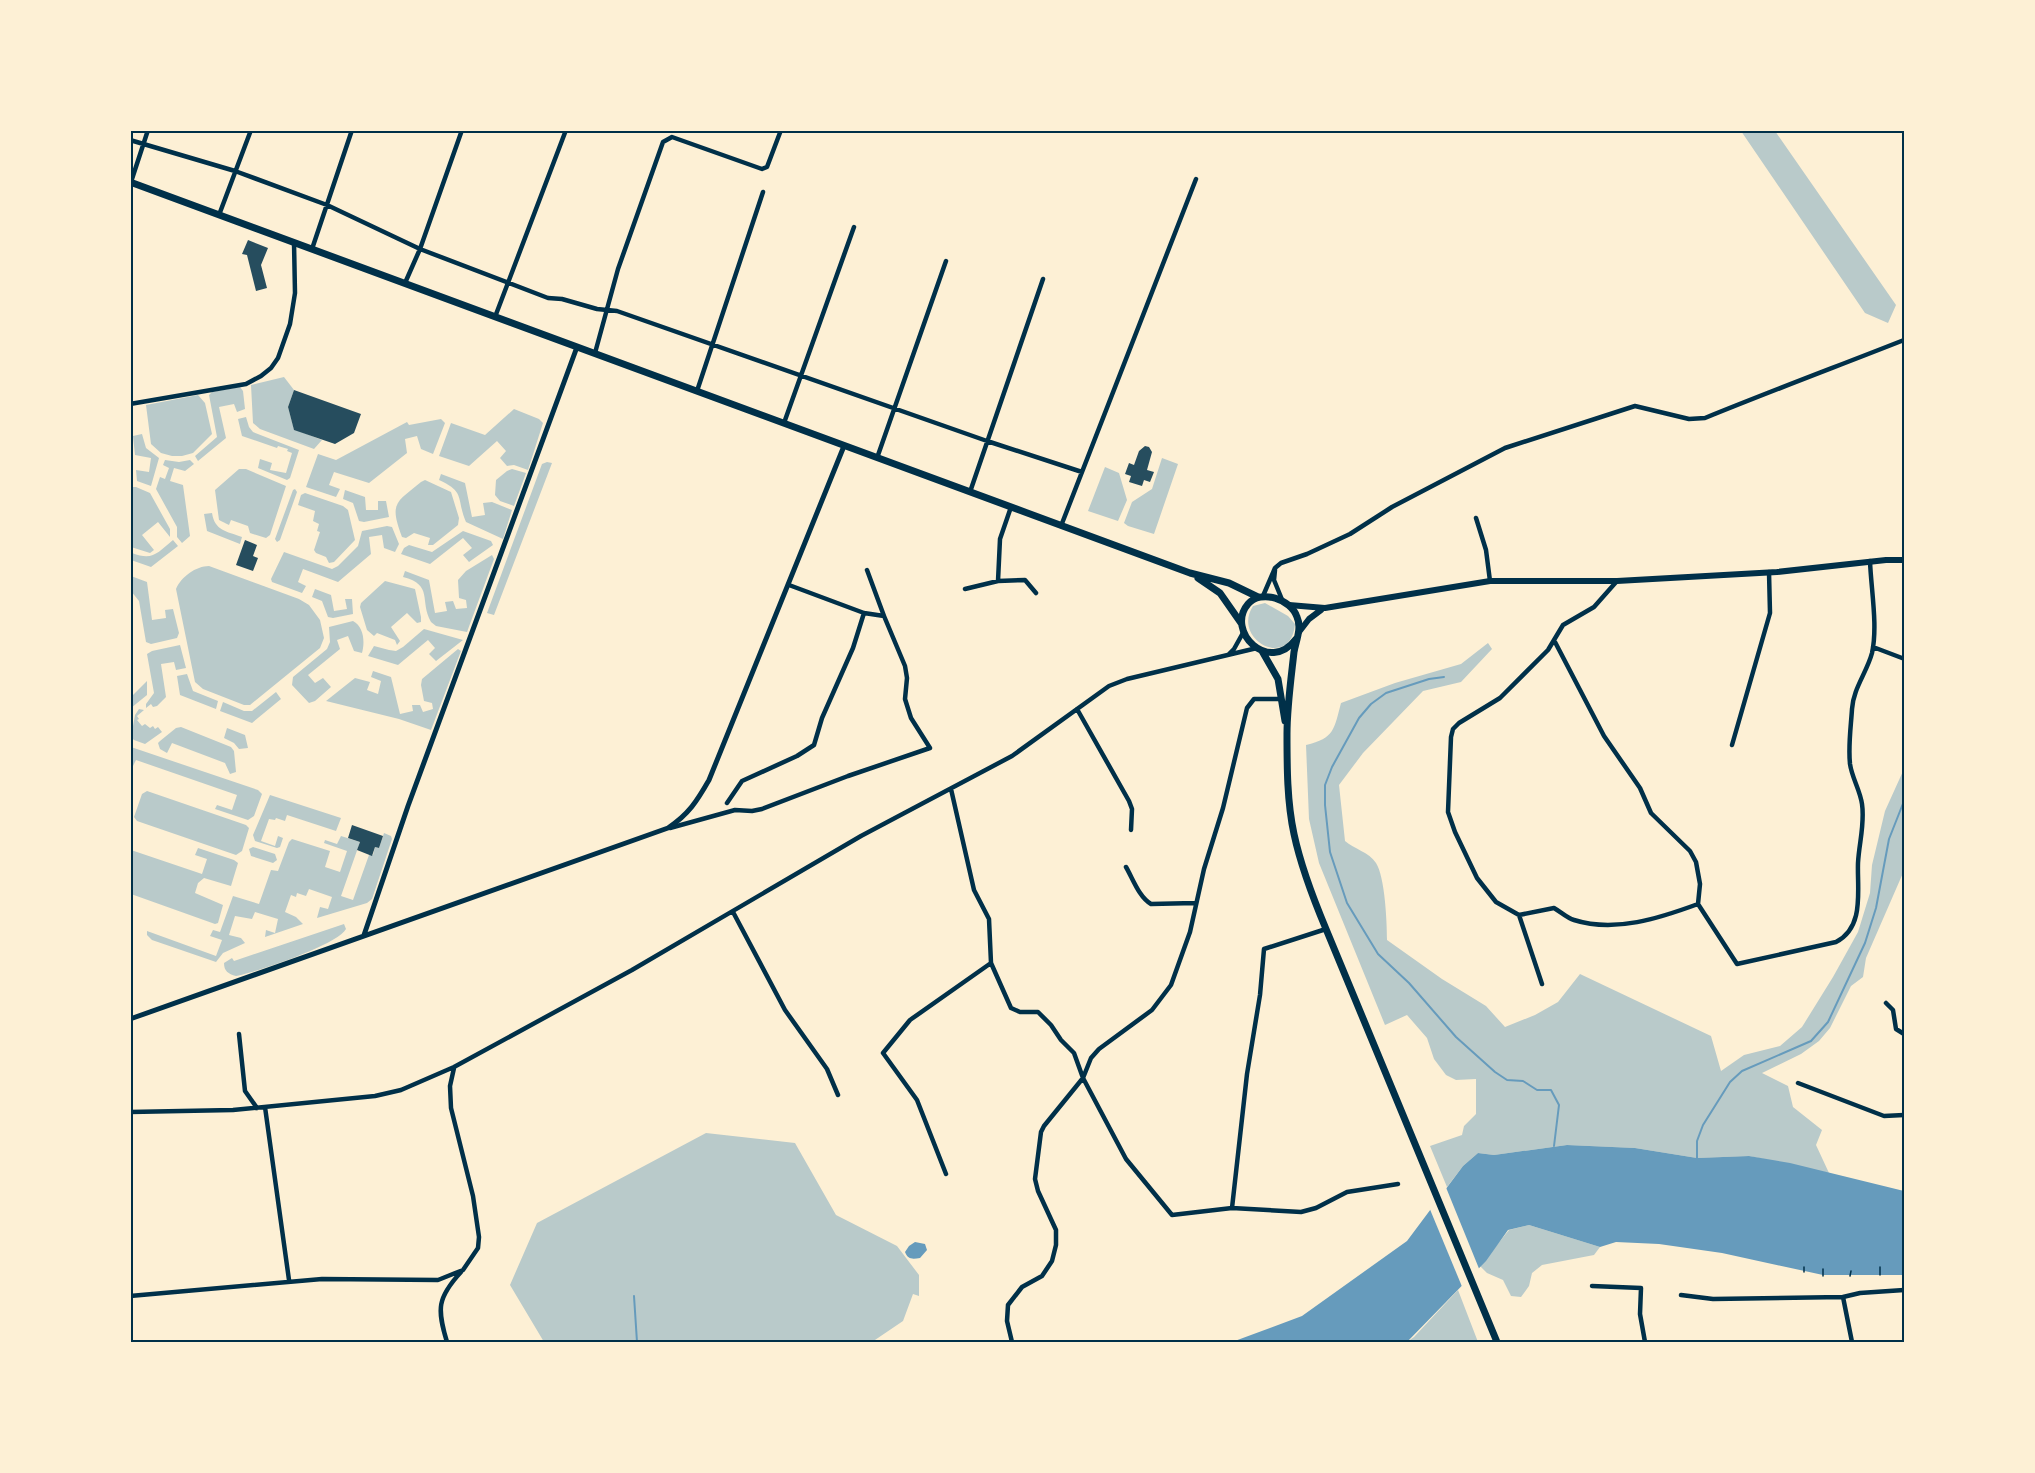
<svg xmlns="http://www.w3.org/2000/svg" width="2035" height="1473" viewBox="0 0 2035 1473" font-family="Ubuntu,sans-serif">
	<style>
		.green { fill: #b9caca }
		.water { fill: #669bbc }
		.pier { fill: #fdf0d5 }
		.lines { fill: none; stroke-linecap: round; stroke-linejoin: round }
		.stream { stroke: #669bbc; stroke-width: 2 }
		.building { fill: #264d5e }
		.path { stroke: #003049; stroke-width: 1.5 }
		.minor { stroke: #003049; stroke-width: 4.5 }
		.tertiary { stroke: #003049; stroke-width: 5 }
		.secondary { stroke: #003049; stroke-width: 6 }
		.primary { stroke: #003049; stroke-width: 7 }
		.neatline { fill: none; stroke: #003049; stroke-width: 2 }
	</style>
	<rect width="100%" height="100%" fill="#fdf0d5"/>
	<path class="green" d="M1741,131H1775L1896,305L1888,323L1865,313Z
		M284,377L294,390L288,407L294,429L322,440L314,449L260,429L253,423L251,385Z
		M240,387L243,391L245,409L237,412L234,404L219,407L226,438L198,461L195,456L217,437L209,395L212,392Z
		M198,395L205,403L212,434L193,453L182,456H172L161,453L151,444L146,405Z
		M514,409L539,419L543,423L528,470L514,465L507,466L500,458L506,451L497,441L469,466L439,456L451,423L485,435Z
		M246,417L249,427L253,432L299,450L290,478L287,480L258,468L260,459L272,463L270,470L286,473L292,453L287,451L288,449L278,446L277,448L242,436L238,419Z
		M441,419L445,423L433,454L421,449L417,436L405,439L407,453L369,483L334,472L329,485L340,489L336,497L306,487L318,454L336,460L407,422L409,425Z
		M142,434L146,448L159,458L151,486L137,481L136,470L149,472L151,458L135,455L133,436Z
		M1162,458L1178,464L1154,534L1128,526L1124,523L1132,502L1152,489Z
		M165,460L179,462L190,460L194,464L185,471L174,468L170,481L183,485L190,536L182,543L177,537V527L156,489L160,477L165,479L169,468L163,465Z
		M547,462L552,463L494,615L487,613L542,464Z
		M1105,467L1119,473L1127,500L1118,521L1088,511Z
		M239,469H246L286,486L270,535L266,538L250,533L248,526L231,520L229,525L219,520L215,490Z
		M512,469L526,473L514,506L500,501L495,495L496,480L507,471Z
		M441,474L465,483L472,517L485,515L483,503L492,502L512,510L503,539L466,522C456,499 466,492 439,480Z
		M425,480L451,492L459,518L458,525L433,545H428L430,538L414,533L406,538L402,537C389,502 396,503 421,482Z
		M131,487H136L150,493L170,529V537L158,522L142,535L154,550L150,553L131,547Z
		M295,489L297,492L280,540L277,542L275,539L293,490Z
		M345,490L365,497L366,510H378V501H386L389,517L364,522L359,521L353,503L343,499Z
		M305,493L343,506L348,510L355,540L334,562L329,563L326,557L316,553L314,550L320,532L317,531L319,524L313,521L315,511L298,505L301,495Z
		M212,513C215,531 226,531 242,537L240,544L207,531L204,514Z
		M387,526L392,527L399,544L395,552L384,548L382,535L369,537L371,554L338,582L303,569L298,582L306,586L302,593L272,582L271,579L284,552L332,569L338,566L358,546L362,531Z
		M463,531L491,541L493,545L469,562L463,555L472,548L463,538L430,564L401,554L404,548L409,545L432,552Z
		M173,540L178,546L151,567L131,560L132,553C153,561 157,553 173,540Z
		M492,555L494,559L467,632L436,626L431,622C419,601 434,585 403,577L405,571L429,580L435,613L447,611L445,602L453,601L456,609L467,608L466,600L459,598L458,580L466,571Z
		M209,566L299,599L309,605L320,620L324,638L320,648L250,705H244L203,689L195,682L176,589C181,577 196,566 209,566Z
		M131,576L147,582L152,620L166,618L165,610L173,609L179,633L177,638L151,644L146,642L139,601L131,591Z
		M385,581L415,589L421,617V622L417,623L407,613L391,627L400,641L397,645L395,640L377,633L374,636L367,630L360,607L361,603Z
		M315,589L331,595L334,611L347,609L345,599H352L353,614L333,618L328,617L322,601L312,597Z
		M1265,603L1288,616L1295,624C1291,671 1231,640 1253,606Z
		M353,621C364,627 365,642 362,653L354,651L348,636L337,640L340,649L308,675L315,683L323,678L331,687L315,701L309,703L292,685L293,677L327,649L330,642L329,627Z
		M424,629L463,640L436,661L429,654L435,648L428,640L398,665L368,656L374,646L389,650L396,651L403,647Z
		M1488,643L1492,649L1461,682L1423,691L1363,753L1339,785L1345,841C1354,849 1369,852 1376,863C1385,877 1387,922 1387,940L1442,979L1486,1006L1505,1027L1535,1015L1558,1002L1580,974L1711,1036L1721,1071L1744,1055L1780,1046L1802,1027L1833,977L1858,932L1870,893L1872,865L1885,811L1904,769L1903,873L1866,958L1863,977L1851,986L1830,1028L1819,1041L1801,1054L1762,1073L1788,1086L1793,1107L1822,1130L1816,1145L1829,1173L1749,1156L1697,1158L1635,1148L1567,1145L1494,1155L1478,1153L1463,1166L1447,1187L1430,1146L1462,1135L1464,1126L1476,1114V1079L1456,1080L1446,1075L1434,1059L1427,1038L1407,1015L1385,1025L1319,863L1309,819L1306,745C1335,738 1334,729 1341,703L1395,683L1461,664Z
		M180,645L186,668L176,670L174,662L161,664L166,697L157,706L153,707L151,704L146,708V704L154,693L147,654L152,651Z
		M458,649L461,651L431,730L399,719L326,701L355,678L370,682L367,690L378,694L381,681L371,677L373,671L391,677L400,714L413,711L412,705H420L423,712L433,709L432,703L424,701L421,685L422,679Z
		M187,674L193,691L218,701L216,709L180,695L177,676Z
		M147,681V695L131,708V697Z
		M276,692L281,699L252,723L220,711L223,702L244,711H252Z
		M139,709L144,710L137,716L139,719L137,720L142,726L145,724L150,728L153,726L155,729L158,727L162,732L145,744L134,740L131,737L135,715Z
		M181,727L231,747L234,751L236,772L230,774L225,763L172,743L167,753L160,749L158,743L160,741L176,728Z
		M227,728L245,735L248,748L239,749L234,743L224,738Z
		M131,747L258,790L262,794L254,816L248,820L215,809L217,805L232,810L237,795L136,760L131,770Z
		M147,791L246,825L249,828L242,851L236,855L137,821L134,817L142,794Z
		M270,795L341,818L336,831L287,815L285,821L276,818L275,820L269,819L261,841L275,846L278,836L283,838L280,847L277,848L255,841L253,835Z
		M384,833L391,836L392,839L372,899L367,903L317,918L320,907L328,909L332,897L309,889L306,896L297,893L296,897L291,895L285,912L296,917L303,924L265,937L266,930L275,933L278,919L255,912L252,919L235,916L229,935L241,938L245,943L223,953L216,962L152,940L147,935V931L216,956L222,940L210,936L213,930L220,932L233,896L259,904L271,870L278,871L289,842L292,839L330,851L325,867L340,872L347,851L324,843L325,840L337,844L341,836L360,842L341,896L353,900L369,855H373L375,847L379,848Z
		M253,847L275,854L277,860L273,863L251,856L249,849Z
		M198,848L234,860L238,863L231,886L204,878L198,883L195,893L223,905L218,923L215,924L131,894V850L202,874L207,859L195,855Z
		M344,924L346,929C337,945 257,972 236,976C228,974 224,971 224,963L232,958L234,961Z
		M706,1133L795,1143L836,1215L897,1246L919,1275V1296L913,1294L903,1321L872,1342H544L510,1285L537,1223Z
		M1529,1225L1600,1247L1594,1255L1542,1265L1532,1273L1529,1286L1521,1297L1511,1296L1503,1280L1487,1273L1480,1266L1509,1230Z
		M1458,1290L1478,1342H1407L1414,1337Z"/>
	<path class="water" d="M1567,1145L1635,1148L1697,1158L1749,1156L1790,1163L1904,1191V1275H1823L1722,1253L1659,1244L1616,1242L1600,1247L1529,1225L1508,1230L1486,1261L1407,1342H1232L1302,1316L1407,1241L1463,1166L1478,1153L1494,1155Z
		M915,1242L925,1244L927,1250L920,1258C913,1259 908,1260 905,1252L909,1246Z"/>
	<path class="pier" d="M1445,1185L1480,1271L1463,1289L1429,1207Z"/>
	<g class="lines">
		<path class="stream" d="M1444,677L1429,679L1386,693L1371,704L1359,718L1332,767L1325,785V805L1330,852L1347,903L1378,954L1409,983L1456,1037L1495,1072L1507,1080L1523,1081L1537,1090H1551L1559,1105L1554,1146
			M1697,1158V1141L1703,1125L1730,1082L1742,1071L1811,1041L1828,1022L1865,943L1876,908L1889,839L1904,801
			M634,1296L637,1342"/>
	</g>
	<path class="building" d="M248,240L268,248L261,265L267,288L256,291L247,255L242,254Z
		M294,390L361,414L354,433L335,444L294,430L288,407Z
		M1145,446L1149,447L1152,452L1147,470L1154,472L1150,482L1144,480L1142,486L1129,482L1131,476L1125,474L1129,463L1134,465L1139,451Z
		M245,540L257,545L253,556L258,558L253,571L236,565Z
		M352,825L383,836L379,848L375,847L372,856L357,850L360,842L348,838Z"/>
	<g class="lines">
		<path class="path" d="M1880,1267V1275
			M1804,1272V1267
			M1823,1276V1269
			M1850,1276L1851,1271"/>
		<path class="minor" d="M130,140L235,171L327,205L420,249L548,298L562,299L597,309L617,311L987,441L1082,472
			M131,182L148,130
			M219,215L251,130
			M312,249L352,130
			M405,283L420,249L462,130
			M495,317L566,130
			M595,353L618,269L663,142L672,137L762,169L767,167L781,130
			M697,391L763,192
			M130,404L246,384L261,376L271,368L278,358L290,324L295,293L294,242
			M784,423L854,227
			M877,458L946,261
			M970,492L1043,279
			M1476,518L1486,550L1490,581
			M1061,526L1196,179
			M867,570L884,616
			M1275,570L1274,580L1283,602
			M998,581L1000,539L1011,507
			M965,589L998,581L1025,580L1036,593
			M1263,596L1275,568L1281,563L1307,554L1350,534L1392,507L1505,448L1635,406L1689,419L1705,418C1771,391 1838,366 1904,340
			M1873,647L1902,658
			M1229,654L1234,649L1244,631
			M1077,709L1129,801L1132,809L1131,830
			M1732,745L1770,613L1769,572
			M951,789L974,890L989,919L991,963L1011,1008L1020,1012H1038L1051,1025L1061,1040L1074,1053L1083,1078L1126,1159L1172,1215L1232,1208L1301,1212L1316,1208L1347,1192L1398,1184
			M727,803L742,781L797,756L814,745L822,718L853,648L864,613
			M670,828L735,810L752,811L762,809L848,776L930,748L911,718L905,699L907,678L905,666L884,616L864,613L789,585
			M1126,867C1133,879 1139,897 1151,904L1195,903
			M1698,904L1737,964L1836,942C1865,927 1857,890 1858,863C1859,843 1865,824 1862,804C1860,790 1852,778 1850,764C1848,746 1851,726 1852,709C1853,689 1867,672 1872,653C1878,626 1871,589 1870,561
			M733,912L785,1010L827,1069L838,1095
			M1519,915L1554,908C1561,912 1567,918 1574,920C1615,933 1660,918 1698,904L1700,884L1696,862L1690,851L1651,813L1640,788L1604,736L1555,642
			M1542,984L1519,915L1496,902L1477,878L1455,832L1448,812L1451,737L1453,729L1459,723L1500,698L1548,650L1563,625L1594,607L1617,581
			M1886,1003L1893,1010L1896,1029L1904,1034
			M239,1034L245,1091L257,1108
			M1798,1083L1884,1116L1904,1115
			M265,1107L289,1280
			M130,1112L233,1110L375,1096L401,1090L454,1067L632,970L861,836L1012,756L1109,686L1127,679L1257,648
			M946,1174L917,1100L883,1053L910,1020L991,963
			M1232,1208L1247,1074L1260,995L1264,949L1326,929
			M1592,1286L1641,1288L1640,1314L1645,1342
			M1681,1295L1713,1299L1843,1297L1852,1342
			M130,1296L322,1279L438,1280L463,1270L478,1248L479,1237L473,1196L451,1108L450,1086L454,1068
			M1843,1297L1860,1293L1904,1290
			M447,1342C437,1309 437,1298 461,1272
			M1012,1342L1007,1321L1008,1305L1022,1287L1042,1276L1052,1261L1056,1245V1230L1038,1191L1035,1179L1041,1132L1044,1126L1083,1078L1091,1058L1099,1049L1152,1010L1171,985L1190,932L1204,869L1223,808L1247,708L1254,699H1281"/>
		<path class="tertiary" d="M364,935L408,806L577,347
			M130,1019L668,828C689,814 697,801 709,780L844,446"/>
		<path class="secondary" d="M1289,605L1325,608L1490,581H1617L1777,572L1886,560H1904
			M1299,632L1309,619L1321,610"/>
		<path class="primary" d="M130,182L1190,573L1229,583L1258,597
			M1198,578L1220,593L1241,623
			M1296,639C1269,675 1225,631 1248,604C1261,589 1291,599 1297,617C1302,628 1296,641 1294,652C1291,679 1287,707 1287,734C1287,766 1287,802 1294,834C1301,867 1313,898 1326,929L1497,1342
			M1262,651L1278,679L1285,721"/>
	</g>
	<rect width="2035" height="1473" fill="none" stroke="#fdf0d5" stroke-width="264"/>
	<rect x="132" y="132" width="1771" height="1209" class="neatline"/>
</svg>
